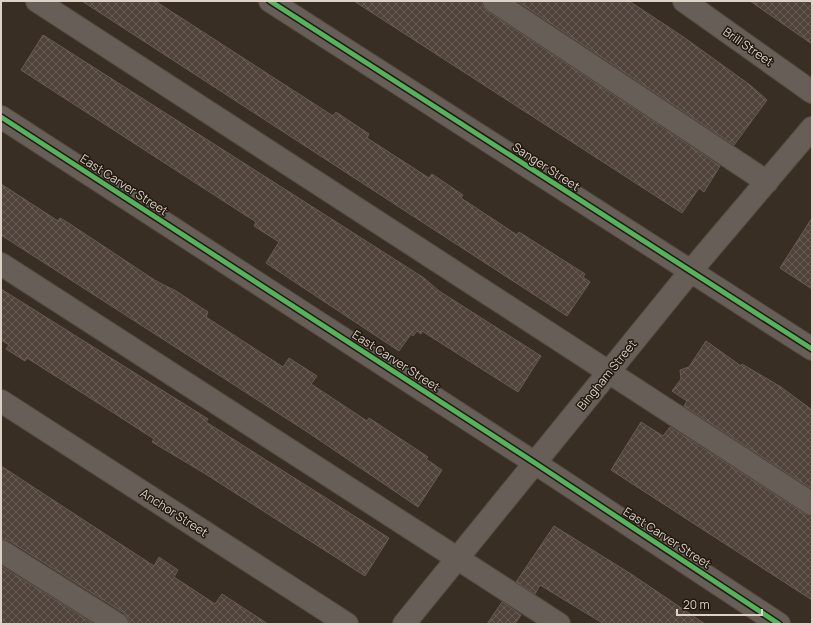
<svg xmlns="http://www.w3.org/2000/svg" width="813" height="625" viewBox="0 0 813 625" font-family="Manrope,sans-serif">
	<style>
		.building { fill: url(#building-cross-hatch); stroke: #675c56 }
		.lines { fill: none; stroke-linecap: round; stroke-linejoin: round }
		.minor-casing { stroke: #544b42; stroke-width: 24 }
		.minor { stroke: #665e57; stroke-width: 22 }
		.cycleway-casing { stroke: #211810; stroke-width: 8 }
		.cycleway { stroke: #56b35d; stroke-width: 5 }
		.labels { text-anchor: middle; stroke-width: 3; stroke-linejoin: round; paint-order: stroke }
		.street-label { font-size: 12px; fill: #ded2c6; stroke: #211810 }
	</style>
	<defs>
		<pattern id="building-cross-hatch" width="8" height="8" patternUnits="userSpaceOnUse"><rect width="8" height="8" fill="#50433b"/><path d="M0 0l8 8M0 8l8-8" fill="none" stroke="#695d56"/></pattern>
	</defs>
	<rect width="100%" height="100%" fill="#392e23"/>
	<path class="building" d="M82,1H155L333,116L336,112L369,134L367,138L429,178L432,174L463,195L461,198L499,223L517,235L519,232L585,274L583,277L590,282L567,316Z
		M354,1H482L483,7L487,11L720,166L704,192L699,188L682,213Z
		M517,1H629L682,36L750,85L767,100L734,145Z
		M750,1H812V44Z
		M43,35L424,278L439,291L541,356L518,392L422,331L421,334L417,331L413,336L411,334L399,351L266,263L279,242L254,226L256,222L21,70Z
		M1,184L58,221L60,218L70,224L156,281L176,291L208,312L206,317L283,367L289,358L317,376L311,384L367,421L369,418L428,457L426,459L442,470L418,507L309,433L1,235Z
		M812,218V289L780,268Z
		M1,289L208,419L206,422L389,538L365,576L204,473L152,442L154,439L106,408L27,358L25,361L6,349L9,345L1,340Z
		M706,341L741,366L742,364L781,387L812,410V489L684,406L687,401L672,391L681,379L680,370L689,367Z
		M641,422L663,436L670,427L805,514L812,516V600L611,470Z
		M1,466L154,566L159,557L178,570L174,577L215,604L222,594L268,624H129L128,618L124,613L8,540L1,539Z
		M554,526L631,574L705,624H604L540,585L535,594L516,582Z
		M1,566L94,624H1Z
		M502,602L521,615L515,624H487Z"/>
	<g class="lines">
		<defs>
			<path id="minor" d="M37,1L812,504
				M270,1L812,349
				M494,1L767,182
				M684,1L812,92
				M1,117L535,463L779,624
				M1,264L559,624
				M1,401L347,624
				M1,551L117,624
				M404,624L690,272L812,128"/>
		</defs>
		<use href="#minor" class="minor-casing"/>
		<use href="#minor" class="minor"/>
		<defs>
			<path id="cycleway" d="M270,1L812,349
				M1,117L535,463L779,624"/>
		</defs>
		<use href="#cycleway" class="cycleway-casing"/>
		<use href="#cycleway" class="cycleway"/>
	</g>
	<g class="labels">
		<g class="street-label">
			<text transform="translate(748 47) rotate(35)" y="4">Brill Street</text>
			<text transform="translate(546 167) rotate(33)" y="4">Sanger Street</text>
			<text transform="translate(124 185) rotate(33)" y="4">East Carver Street</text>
			<text transform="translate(396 361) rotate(33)" y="4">East Carver Street</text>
			<text transform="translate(607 375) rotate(-51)" y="4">Bingham Street</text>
			<text transform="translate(174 513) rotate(33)" y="4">Anchor Street</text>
			<text transform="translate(667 538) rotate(33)" y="4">East Carver Street</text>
		</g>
	</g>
	<rect width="813" height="625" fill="none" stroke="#ded2c6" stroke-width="4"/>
	<path d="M677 609v6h85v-6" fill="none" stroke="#ded2c6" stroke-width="2"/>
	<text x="683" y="609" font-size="12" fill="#ded2c6" stroke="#211810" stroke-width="3" paint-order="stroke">20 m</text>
</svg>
